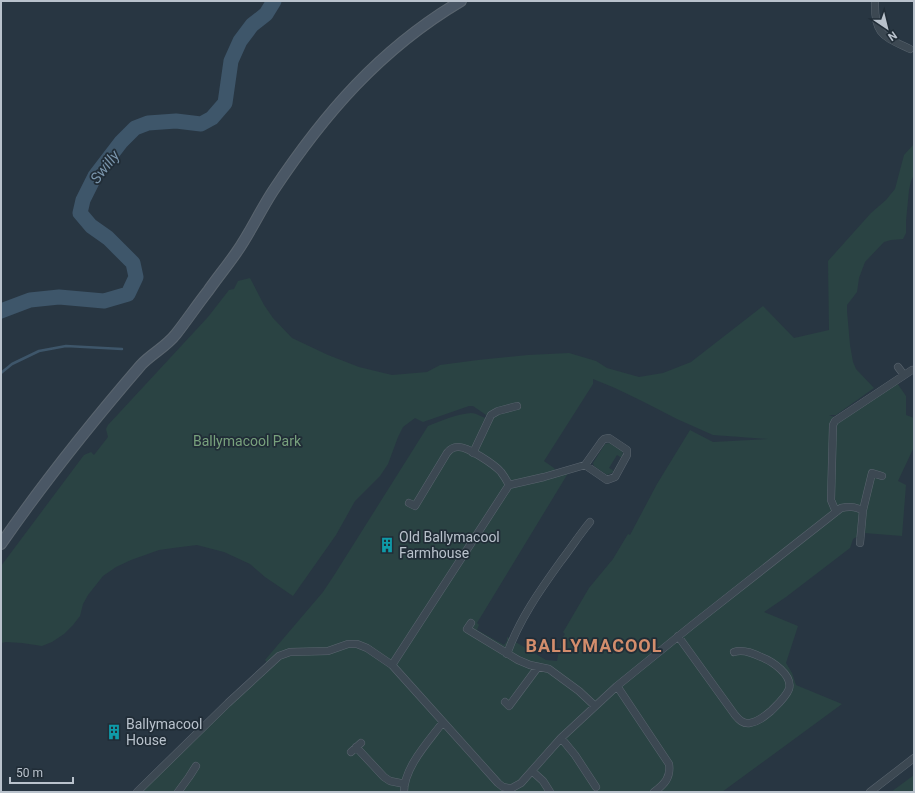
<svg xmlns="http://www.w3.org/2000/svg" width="915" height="793" viewBox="0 0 915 793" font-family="Roboto,sans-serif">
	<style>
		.green { fill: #2a4343; fill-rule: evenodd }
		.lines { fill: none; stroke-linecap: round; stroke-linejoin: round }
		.stream { stroke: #3e566a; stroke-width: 2.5 }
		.river { stroke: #3e566a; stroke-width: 15 }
		.street-casing { stroke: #5a656f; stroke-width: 8 }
		.secondary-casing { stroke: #5a656f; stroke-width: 12 }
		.street { stroke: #3c4852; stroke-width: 7 }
		.secondary { stroke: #4a5765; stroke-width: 10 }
		.labels { text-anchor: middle; stroke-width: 3.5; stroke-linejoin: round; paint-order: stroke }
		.park-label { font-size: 14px; fill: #78a17d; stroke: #212d37 }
		.poi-label { font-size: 14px; fill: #b9c2cc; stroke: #212d37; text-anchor: start }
		.water-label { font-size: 15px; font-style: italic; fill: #7b96ad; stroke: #212d37 }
		.district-label { font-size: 18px; font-weight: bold; letter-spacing: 1px; fill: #d38d6c; stroke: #212d37 }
	</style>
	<rect width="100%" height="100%" fill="#283642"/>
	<path class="green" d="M914,144V175L911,181L909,190L906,221V233L903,239L891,240L884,242L865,262L859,278L857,292L847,305V311L850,345L853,362L856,369L874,388L836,415H829L837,418L897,383L906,396V415L914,418V447L898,481L906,485L902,536L864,533L853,539L850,548L786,597L764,612L798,626L786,663L792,673L796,685L842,704L722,792H137L268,664L265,660L323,592L333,577L428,426C441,421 456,414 471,413C477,413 483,418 489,419V417L473,406H469L423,422L415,418L403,427L398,437L388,464L380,476L355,501L336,535L293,596L265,577L250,564L224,552L197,545L173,548L159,550L131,560L116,567L103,576L88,595L83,604L80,616L73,625L64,634L52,642L42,646L22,643L6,642L1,643V566L84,455L91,452L94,455L108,437L106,429L108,425L208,317L229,290L234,289L238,281L250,278L264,305L273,318L292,338L328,355L359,367L392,375L427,372L440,365L478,360L528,355L569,353L596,361L607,368L639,377L663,373L691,362L763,306L794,338L829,330L828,261L871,213L886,200L895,189L904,155ZM593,379L615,388L642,401L677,419L713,435L768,439L713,442L690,430L657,484L630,535L628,534L613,559L589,588L565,629L563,632L565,634L561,640L557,661L546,660L507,637V641L504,645L477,630L479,625L477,623L570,470L557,473L554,468L544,461L593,384Z
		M609,443L623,451L622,458L617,455L609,468L614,471L612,473L607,475L594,466L593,463L605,444Z
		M914,775V792H891Z"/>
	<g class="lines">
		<path class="stream" d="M1,373L12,364L39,351L66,346L122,349"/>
		<path class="river" d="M1,311L30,300L59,297L104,301L128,294L136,277L133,263L108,238L91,226L80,213L83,200L95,176L121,142L135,128L148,123L176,121L201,124L212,118L225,103L231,61L240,41L252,25L266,14L274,1"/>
		<defs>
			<path id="street" d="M875,1C874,35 883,36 910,49
				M898,367L904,375
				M473,453L491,415L498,411L517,406
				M509,485L392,665L498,783L503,787L508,788H512L521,783L561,738L617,686L691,626L841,508C850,506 854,507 863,510L860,543
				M409,503L415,506L447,453C450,449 453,447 458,447C467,446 495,465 501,472C504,476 507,481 509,485L544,477L585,465L602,441L604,439L609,438L627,450V455L615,477L607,480L585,465
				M863,510L872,473L882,476
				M836,512L831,500L833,425L835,421L912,370
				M471,623L467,629L518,660L530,665L549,669L579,691L595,706
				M678,636L735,715C739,720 743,724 750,723C758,722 765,716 771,711C777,705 786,697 789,689C793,675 772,661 761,657C753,653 742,649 734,652
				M507,654C519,620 540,590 561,561C571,548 580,534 590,522
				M617,686L669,764C671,777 665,784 654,792
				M505,702L509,706L538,667
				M561,738L575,755L596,787
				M356,747L384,777L390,781L405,784
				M351,752L361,743
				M532,771L543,781L550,792
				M137,792L228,703L279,656L290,652L328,651L348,644H357L367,648L392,665
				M178,792L189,777L196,766
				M404,792C404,767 429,741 443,722
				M870,792L914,758"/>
			<path id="secondary" d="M1,544C44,482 91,423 141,365C151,354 166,347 176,334C187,320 197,305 208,291C217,278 227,266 236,253C250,233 260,211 273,191C324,114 380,49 461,1"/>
		</defs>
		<use href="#street" class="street-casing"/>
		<use href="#secondary" class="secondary-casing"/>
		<use href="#street" class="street"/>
		<use href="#secondary" class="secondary"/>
	</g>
	<defs>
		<symbol id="building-bare" viewBox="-9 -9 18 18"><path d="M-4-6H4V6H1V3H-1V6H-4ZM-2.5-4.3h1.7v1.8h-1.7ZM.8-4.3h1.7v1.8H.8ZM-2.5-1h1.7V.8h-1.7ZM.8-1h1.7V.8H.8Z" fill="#0f9aa8" stroke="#212d37" stroke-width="2.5" paint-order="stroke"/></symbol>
	</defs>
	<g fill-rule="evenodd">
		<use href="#building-bare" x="376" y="534" width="22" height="22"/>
		<use href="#building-bare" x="103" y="721" width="22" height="22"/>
	</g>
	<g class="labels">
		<g class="park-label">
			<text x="247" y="446">Ballymacool Park</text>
		</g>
		<g class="poi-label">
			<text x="399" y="542">Old Ballymacool<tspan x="399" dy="16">Farmhouse</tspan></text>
			<text x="126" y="729">Ballymacool<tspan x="126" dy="16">House</tspan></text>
		</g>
		<g class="water-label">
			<text transform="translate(105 167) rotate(-52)" y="5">Swilly</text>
		</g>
		<g class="district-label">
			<text x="594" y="652">BALLYMACOOL</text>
		</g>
	</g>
	<rect width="915" height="793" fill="none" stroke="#b9c2cc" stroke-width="4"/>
	<g transform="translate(887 28) rotate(145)" stroke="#212d37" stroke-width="3" paint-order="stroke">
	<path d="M0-3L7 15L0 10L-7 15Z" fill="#b9c2cc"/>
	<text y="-6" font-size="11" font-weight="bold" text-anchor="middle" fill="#b9c2cc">N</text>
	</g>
	<path d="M10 777v6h63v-6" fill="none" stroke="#b9c2cc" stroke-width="2"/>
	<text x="16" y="777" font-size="12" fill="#b9c2cc" stroke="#212d37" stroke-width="3" paint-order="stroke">50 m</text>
</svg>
